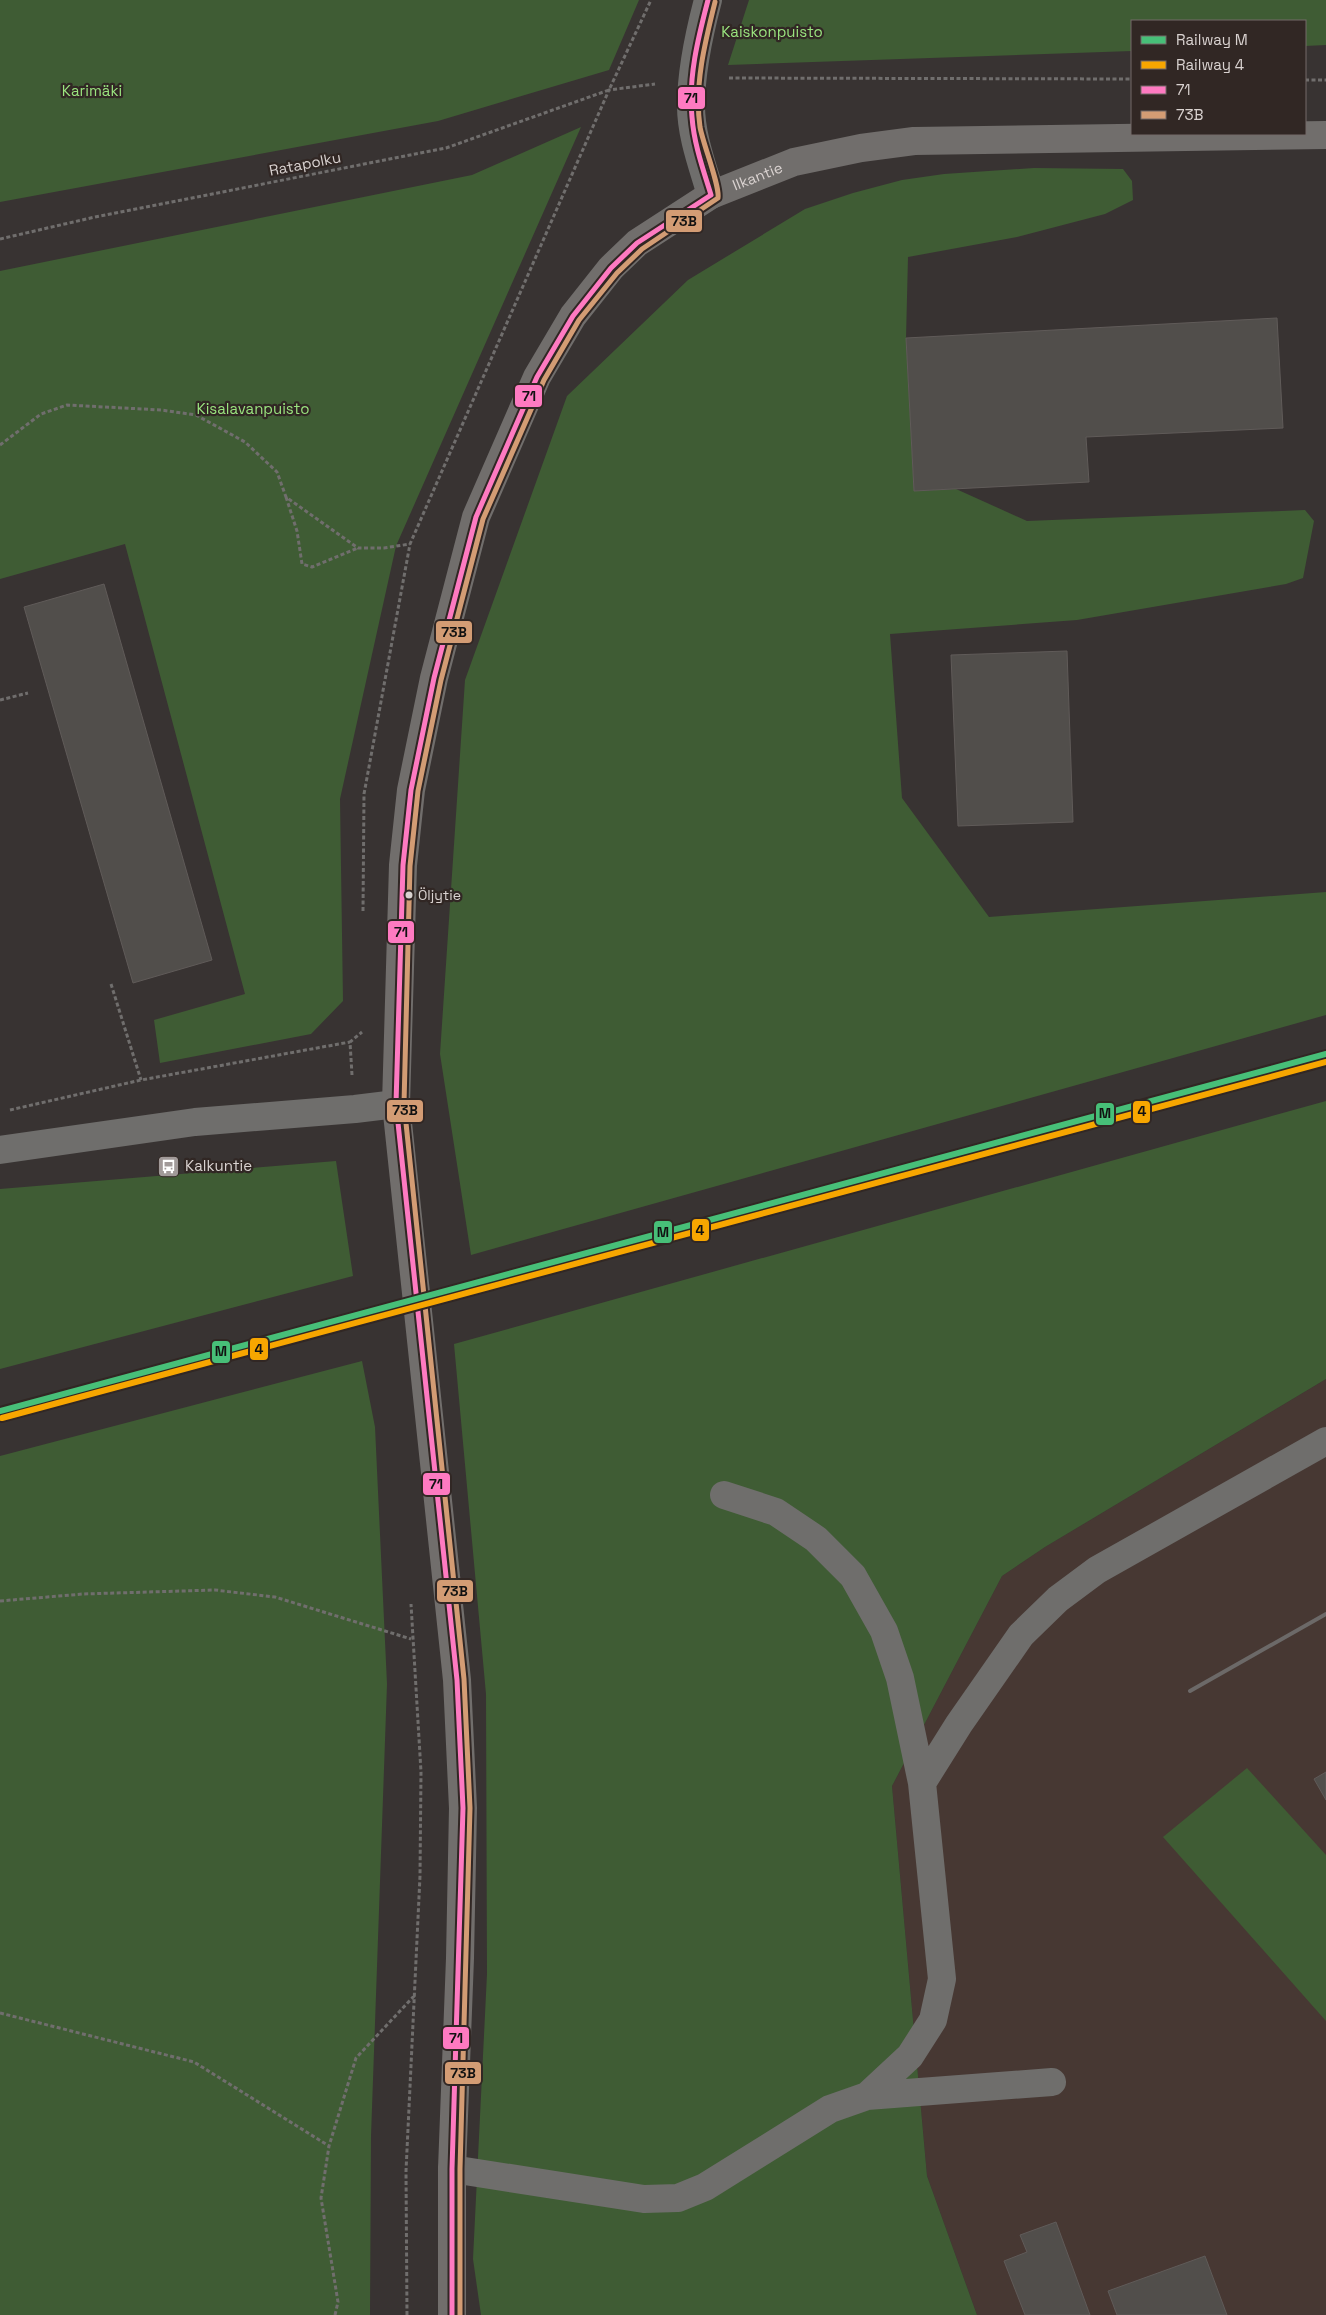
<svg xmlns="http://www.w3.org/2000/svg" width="1326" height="2315" viewBox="0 0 1326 2315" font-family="'Space Grotesk',sans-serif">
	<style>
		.built { fill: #473833 }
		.green { fill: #3f5c34 }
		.building { fill: #514e4b; stroke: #605b59 }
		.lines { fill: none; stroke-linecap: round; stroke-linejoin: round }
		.path { stroke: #706e6d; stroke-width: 3; stroke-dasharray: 4 2.5; stroke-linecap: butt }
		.minor { stroke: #6f6e6c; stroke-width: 28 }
		.major { stroke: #716e6c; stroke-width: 28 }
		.rail { stroke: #6c6968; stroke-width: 4 }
		.bus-1-casing { stroke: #312724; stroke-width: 9 }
		.bus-2-casing { stroke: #312724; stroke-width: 9 }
		.bus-1 { stroke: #fe7ac1; stroke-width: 5 }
		.bus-2 { stroke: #d39c74; stroke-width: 5 }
		.rail-1-casing { stroke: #312724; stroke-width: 10 }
		.rail-2-casing { stroke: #312724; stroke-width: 10 }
		.rail-1 { stroke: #47bf78; stroke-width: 6 }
		.rail-2 { stroke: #f7a600; stroke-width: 6 }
		.bus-dot { fill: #d9d2d0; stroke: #312724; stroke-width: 2 }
		.labels { text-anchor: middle; stroke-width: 4.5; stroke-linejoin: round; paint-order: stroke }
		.bus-label { font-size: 14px; fill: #d9d2d0; stroke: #312724; text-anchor: start }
		.park-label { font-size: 15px; fill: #9ae47f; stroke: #312724 }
		.street-label { font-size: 15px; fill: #d9d2d0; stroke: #312724 }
		.poi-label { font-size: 15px; fill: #d9d2d0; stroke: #312724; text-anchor: start }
		.line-badge { stroke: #312724; stroke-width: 2 }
		.pale-badge-label { font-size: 14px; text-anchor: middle; font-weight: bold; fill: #111 }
	</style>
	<rect width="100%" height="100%" fill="#383332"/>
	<path class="built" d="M1326,1379V2315H977L927,2176L892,1786L1002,1576L1045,1547Z"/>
	<path class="green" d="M0,0H639L609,70L438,121L0,202Z
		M749,0H1326V45L1305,46V21H1132V51L728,65Z
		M581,127L396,546L340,799L343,1001L311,1034L160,1063L154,1020L245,994L125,544L0,579V271L472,175Z
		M1034,168L1123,169L1132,181L1133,200L1105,214L1017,237L908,257L906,338L914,491L956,489L1027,521L1305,510L1314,521L1303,578L1286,584L1077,620L890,634L902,798L989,917L1326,892V1015L471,1255L440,1054L465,680L567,396L688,280L805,209L853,193L902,180L944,174Z
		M1326,1101V1379L1045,1547L1002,1576L892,1786L927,2176L977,2315H481L473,2259L487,1974L486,1694L454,1344Z
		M336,1161L353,1276L0,1369V1189Z
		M362,1361L375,1427L387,1684L371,2136L370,2315H0V1456Z
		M1247,1768L1326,1855V2021L1163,1837Z"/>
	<path class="building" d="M1277,318L1283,428L1086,437L1089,482L914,491L906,338Z
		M104,584L212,960L133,983L24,607Z
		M1067,651L1073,822L958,826L951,655Z
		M1326,1772V1800L1314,1779Z
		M1056,2222L1090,2315H1025L1004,2261L1027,2252L1020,2235Z
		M1205,2256L1227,2315H1117L1108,2291Z"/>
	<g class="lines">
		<path class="path" d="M729,78L1132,79
			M1305,80H1326
			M0,239L95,217L446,148L609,90L651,0
			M0,445L41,414L67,405L161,410L196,415L245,442L277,472L286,497L358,548H384L410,544
			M286,497L297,531L302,564L312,567L358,548
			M0,700L28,693
			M363,911L364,794L410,544L609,90L655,84
			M111,984L141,1080
			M352,1075L350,1042L362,1032
			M10,1110L141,1080L350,1042
			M0,1601L83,1594L215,1590L275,1597L411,1639
			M0,2013L194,2062L329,2146
			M335,2315L338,2302L321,2198L329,2146L356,2058L415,1995
			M407,2315L406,2171L420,1876L421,1772L411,1604"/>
		<path class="minor" d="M708,0C699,34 691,70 691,106C691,136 703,167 711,195
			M0,1150L195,1122L355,1109L396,1104
			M724,1495L776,1512L816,1539L853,1576L884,1631L900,1678L922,1783
			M867,2096L910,2056L933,2020L942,1979L922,1783L959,1724L1021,1635L1058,1599L1097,1570L1326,1441
			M452,2169L644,2199L678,2198L705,2187L830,2109L867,2096L1052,2082"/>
		<path class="major" id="s1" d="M452,2315V2169L460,1958L463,1808L457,1680L396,1104L403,865L411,790L434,678L476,517L537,377L573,316L611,268L637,243L711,195L794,162L861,148L914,141L1326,135"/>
		<path class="rail" d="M1190,1691L1326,1614"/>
		<defs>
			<path id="bus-1" d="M708,0C698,38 688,78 692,117C694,144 703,169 711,195
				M452,2315V2169L463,1808L457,1680L396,1104L403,865L411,790L434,678L476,517L537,377L573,316L611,268L637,243L711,195"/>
			<path id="bus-2" d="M460,2315V2169L470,1808L464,1679L404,1104L410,866L418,791L441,680L483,519L544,380L579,320L617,273L642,249L718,198C720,186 703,144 700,127C694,86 705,42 715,2"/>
		</defs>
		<use href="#bus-1" class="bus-1-casing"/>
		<use href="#bus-2" class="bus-2-casing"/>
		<use href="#bus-1" class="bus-1"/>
		<use href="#bus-2" class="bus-2"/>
		<defs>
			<path id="rail-1" d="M0,1411L1326,1054"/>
			<path id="rail-2" d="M2,1418L1326,1062"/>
		</defs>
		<use href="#rail-1" class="rail-1-casing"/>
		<use href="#rail-2" class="rail-2-casing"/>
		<use href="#rail-1" class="rail-1"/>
		<use href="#rail-2" class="rail-2"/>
	</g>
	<defs>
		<symbol id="bus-square" viewBox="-11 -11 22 22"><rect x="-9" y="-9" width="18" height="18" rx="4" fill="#a19a99" stroke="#312724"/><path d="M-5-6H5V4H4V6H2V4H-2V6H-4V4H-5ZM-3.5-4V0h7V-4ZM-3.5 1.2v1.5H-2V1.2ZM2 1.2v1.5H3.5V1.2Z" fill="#fff"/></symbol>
	</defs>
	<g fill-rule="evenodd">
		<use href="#bus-square" x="156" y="1154" width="25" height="25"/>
	</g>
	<circle class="bus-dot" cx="409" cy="895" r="4.5"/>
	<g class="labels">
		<g class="bus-label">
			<text x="418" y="900">Öljytie</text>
		</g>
		<g class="park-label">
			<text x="772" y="37">Kaiskonpuisto</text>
			<text x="92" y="96">Karimäki</text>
			<text x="253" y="414">Kisalavanpuisto</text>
		</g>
		<g class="street-label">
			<text transform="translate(305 164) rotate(-11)" y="5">Ratapolku</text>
			<text dy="5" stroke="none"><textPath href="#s1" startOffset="2269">Ilkantie</textPath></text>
		</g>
		<g class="poi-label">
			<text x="185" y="1171">Kalkuntie</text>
		</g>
	</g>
	<g class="line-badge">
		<rect x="677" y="86" width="29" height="24" rx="5" fill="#fe7ac1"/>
		<rect x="665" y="209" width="38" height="24" rx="5" fill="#d39c74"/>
		<rect x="514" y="384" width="29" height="24" rx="5" fill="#fe7ac1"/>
		<rect x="435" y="620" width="38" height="24" rx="5" fill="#d39c74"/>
		<rect x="387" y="920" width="28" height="24" rx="5" fill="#fe7ac1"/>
		<rect x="386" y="1099" width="38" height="24" rx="5" fill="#d39c74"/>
		<rect x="1132" y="1100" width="19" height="24" rx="5" fill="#f7a600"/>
		<rect x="1095" y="1102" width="20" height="24" rx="5" fill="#47bf78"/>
		<rect x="691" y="1218" width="19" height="24" rx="5" fill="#f7a600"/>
		<rect x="653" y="1220" width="20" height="24" rx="5" fill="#47bf78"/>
		<rect x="249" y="1337" width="20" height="24" rx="5" fill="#f7a600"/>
		<rect x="211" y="1340" width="20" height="24" rx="5" fill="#47bf78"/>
		<rect x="422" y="1472" width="29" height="24" rx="5" fill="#fe7ac1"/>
		<rect x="436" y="1579" width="38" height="24" rx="5" fill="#d39c74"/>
		<rect x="442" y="2026" width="28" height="24" rx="5" fill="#fe7ac1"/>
		<rect x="444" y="2061" width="38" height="24" rx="5" fill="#d39c74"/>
	</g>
	<g class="pale-badge-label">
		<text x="691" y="103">71</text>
		<text x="684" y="226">73B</text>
		<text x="529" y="401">71</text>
		<text x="454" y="637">73B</text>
		<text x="401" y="937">71</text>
		<text x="405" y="1115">73B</text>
		<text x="1142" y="1116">4</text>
		<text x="1105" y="1118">M</text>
		<text x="700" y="1235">4</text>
		<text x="663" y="1237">M</text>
		<text x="259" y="1354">4</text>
		<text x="221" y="1356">M</text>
		<text x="436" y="1489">71</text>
		<text x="455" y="1596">73B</text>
		<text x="456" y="2043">71</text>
		<text x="463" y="2078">73B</text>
	</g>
	<rect x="1131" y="20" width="175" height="115" fill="#312724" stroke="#746b69"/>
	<rect x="1141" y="36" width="25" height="8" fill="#47bf78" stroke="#746b69"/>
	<text x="1176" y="45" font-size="15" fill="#d9d2d0">Railway M</text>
	<rect x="1141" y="61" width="25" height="8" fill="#f7a600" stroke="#746b69"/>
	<text x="1176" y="70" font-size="15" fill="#d9d2d0">Railway 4</text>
	<rect x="1141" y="86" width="25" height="8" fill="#fe7ac1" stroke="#746b69"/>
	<text x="1176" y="95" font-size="15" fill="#d9d2d0">71</text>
	<rect x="1141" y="111" width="25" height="8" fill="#d39c74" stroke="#746b69"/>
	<text x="1176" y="120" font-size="15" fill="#d9d2d0">73B</text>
</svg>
